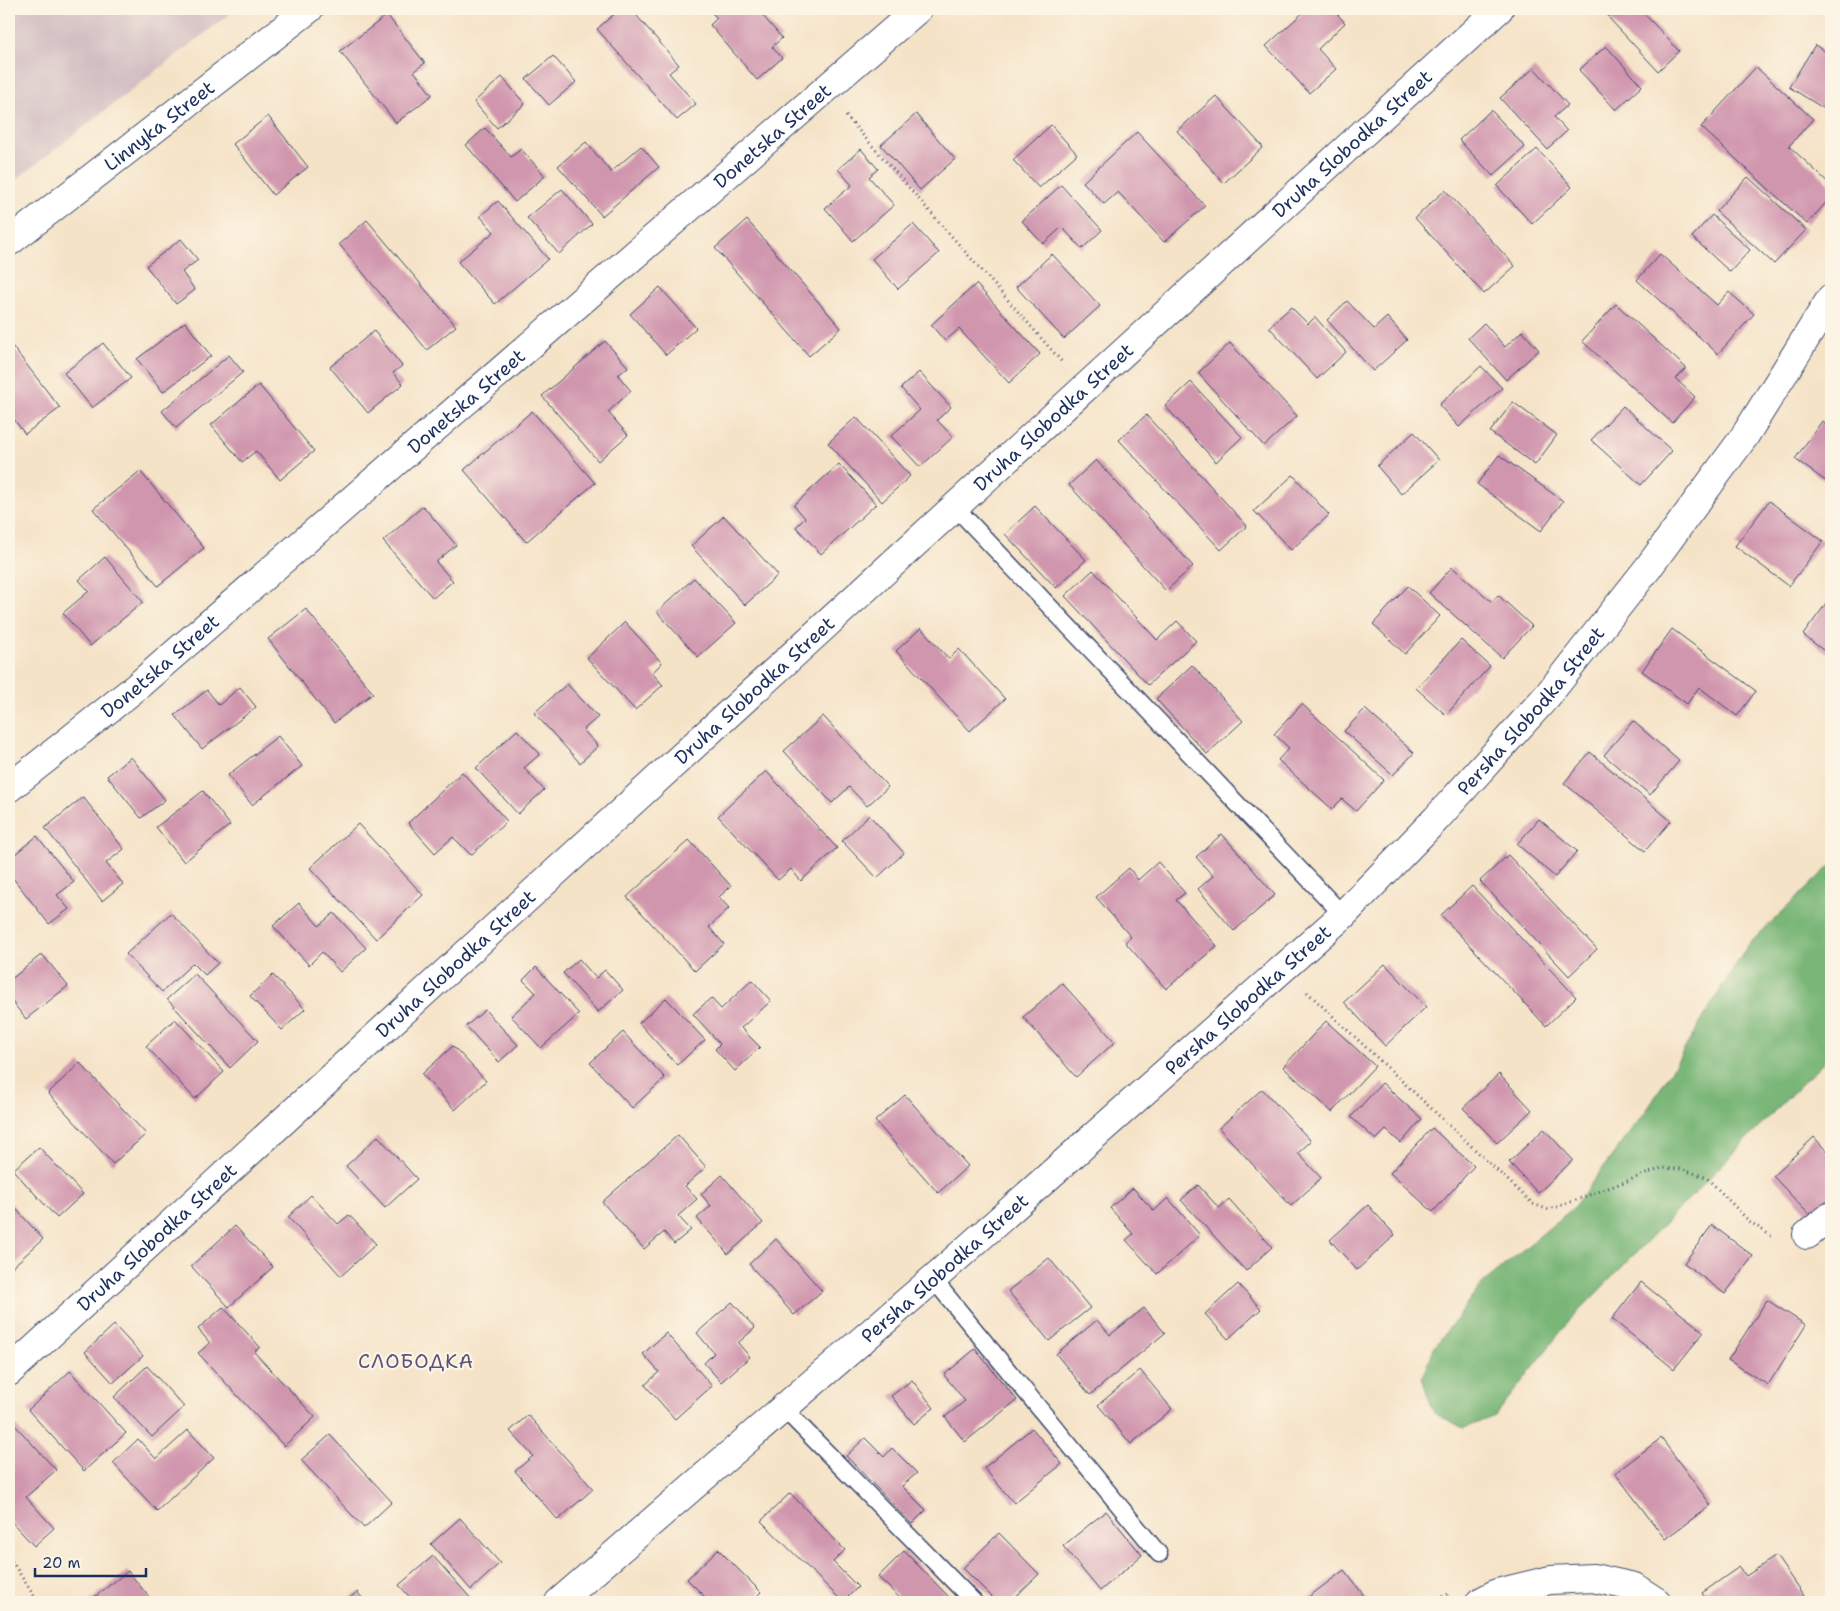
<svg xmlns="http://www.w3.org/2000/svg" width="1840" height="1611" viewBox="0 0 1840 1611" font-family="'Shantell Sans',sans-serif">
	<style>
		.industrial { fill: #d2bec2 }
		.forest { fill: #79b677; stroke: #4a726a }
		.building { fill: #d096ae }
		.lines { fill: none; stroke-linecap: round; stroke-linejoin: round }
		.service-casing { stroke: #3c4a6e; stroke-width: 19 }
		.minor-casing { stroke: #3c4a6e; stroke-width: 30 }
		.tertiary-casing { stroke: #3c4a6e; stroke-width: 30 }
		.path { stroke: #3c4a6e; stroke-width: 3; stroke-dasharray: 1 4; stroke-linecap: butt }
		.service { stroke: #fff; stroke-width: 16 }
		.minor { stroke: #fff; stroke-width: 28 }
		.tertiary { stroke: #fff; stroke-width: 28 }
		.labels { text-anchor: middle; stroke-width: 4.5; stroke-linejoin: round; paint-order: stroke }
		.street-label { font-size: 19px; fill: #1b2f5e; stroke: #fcf5e5 }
		.neighbourhood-label { font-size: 20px; letter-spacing: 1px; fill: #5a537a; stroke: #fcf5e5 }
	</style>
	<rect width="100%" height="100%" fill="#fcf5e5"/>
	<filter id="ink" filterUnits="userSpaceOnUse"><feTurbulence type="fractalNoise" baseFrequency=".02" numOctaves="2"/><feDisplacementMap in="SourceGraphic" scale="10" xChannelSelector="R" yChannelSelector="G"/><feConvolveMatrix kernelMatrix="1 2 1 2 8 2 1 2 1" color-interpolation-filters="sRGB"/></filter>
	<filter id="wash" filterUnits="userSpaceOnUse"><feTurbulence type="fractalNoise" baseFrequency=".0096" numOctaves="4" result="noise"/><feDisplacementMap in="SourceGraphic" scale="20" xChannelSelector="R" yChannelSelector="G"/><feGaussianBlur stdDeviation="1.12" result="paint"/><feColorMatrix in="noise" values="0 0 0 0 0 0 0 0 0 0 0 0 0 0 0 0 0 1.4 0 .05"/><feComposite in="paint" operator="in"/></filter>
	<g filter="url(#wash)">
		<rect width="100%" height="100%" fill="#f5e3c8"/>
		<path class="industrial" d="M9,9H236L9,185Z"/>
		<path class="forest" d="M1831,865V1056L1820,1065L1569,1321L1495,1416L1464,1428L1434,1413L1422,1378L1434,1348L1483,1283L1572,1209L1649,1107L1748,945Z"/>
		<g id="blocks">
			<path class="building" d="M620,9H631L679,65L669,73L696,104L677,120L597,29Z
				M708,9H757L782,38L772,47L782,58L757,80L710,25L717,18Z
				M1307,9H1333L1345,23L1318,49L1336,69L1309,93L1266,46Z
				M1617,9H1640L1679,51L1658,71L1608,17Z
				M387,15L425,63L414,71L432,95L396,123L340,51Z
				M1815,45L1831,55V113L1789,87Z
				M1606,46L1642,86L1616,110L1579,70Z
				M553,56L576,82L549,105L526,79Z
				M1756,67L1813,119L1789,146L1831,185V197L1807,224L1701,127Z
				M1534,68L1568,105L1554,117L1567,131L1547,149L1500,98Z
				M502,77L525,104L497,128L474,102Z
				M1216,96L1263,147L1224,183L1177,131Z
				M1491,110L1525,147L1493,176L1459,140Z
				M916,114L955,159L920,190L881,145Z
				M268,116L308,167L273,195L233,144Z
				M1051,125L1077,154L1039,188L1013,160Z
				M485,128L511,157L521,149L545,176L515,202L466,145Z
				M1137,132L1205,206L1164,242L1118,192L1104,204L1083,182Z
				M586,142L611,172L641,146L659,167L602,216L558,166Z
				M861,149L878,169L869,177L894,205L853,241L825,208L852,185L838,169Z
				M1537,149L1572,187L1532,224L1497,186Z
				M1748,177L1806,230L1774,264L1716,211Z
				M1061,185L1102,230L1082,249L1062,227L1043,244L1022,221Z
				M562,189L592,224L559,254L527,218Z
				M1445,190L1515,266L1484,294L1415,218Z
				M498,201L548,259L495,304L458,262L494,232L480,216Z
				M1712,215L1750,250L1730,272L1692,237Z
				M367,220L456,326L427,350L339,244Z
				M747,220L841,328L809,356L715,248Z
				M913,224L939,253L898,289L872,259Z
				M181,239L198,260L182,272L195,290L176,304L146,266Z
				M1052,254L1100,306L1064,339L1016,287Z
				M1660,254L1717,305L1729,292L1754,314L1718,354L1637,280Z
				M976,284L1040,354L1009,383L959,329L945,341L931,325Z
				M660,287L696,328L666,355L630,314Z
				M1347,301L1374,329L1387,317L1407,340L1373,371L1327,320Z
				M1616,304L1686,368L1676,379L1695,397L1672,423L1582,341Z
				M1291,307L1308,324L1315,317L1346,352L1317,379L1269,327Z
				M185,322L211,356L163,392L137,359Z
				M1484,323L1505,347L1522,331L1539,350L1506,380L1468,338Z
				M374,331L402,366L393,373L403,384L368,413L330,367Z
				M605,341L628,367L618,375L631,391L608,412L628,435L598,461L542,396Z
				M9,342L60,408L25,434L9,413Z
				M103,343L131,378L92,408L64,373Z
				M1230,343L1297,416L1264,446L1198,373Z
				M229,355L243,372L176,428L162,411Z
				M1481,366L1502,388L1459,427L1439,405Z
				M919,372L951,407L937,420L953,437L920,467L891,436L920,410L901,388Z
				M1191,382L1242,437L1216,462L1165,406Z
				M259,385L314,451L280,480L256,451L242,462L211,425Z
				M1513,402L1557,435L1535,465L1490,432Z
				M1623,406L1672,451L1641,485L1591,440Z
				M532,411L595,483L526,542L464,470Z
				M1146,415L1247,526L1221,550L1119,440Z
				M856,417L910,476L882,502L828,443Z
				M1822,421L1831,427V485L1795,459Z
				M1414,432L1439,460L1401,494L1377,466Z
				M1499,455L1563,501L1541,531L1477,484Z
				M1096,460L1193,566L1166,591L1069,485Z
				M839,464L876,504L821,554L796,527L805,518L794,505Z
				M140,471L204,548L158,586L93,509Z
				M1293,475L1329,515L1291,550L1254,511Z
				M1769,501L1823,541L1789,586L1735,546Z
				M423,506L456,545L436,562L453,581L433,598L383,541Z
				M1035,506L1086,560L1056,588L1005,534Z
				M724,516L778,575L745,605L691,546Z
				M105,557L143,602L90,646L63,613L89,591L79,580Z
				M1452,567L1492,602L1498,595L1532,626L1502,658L1429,593Z
				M1093,570L1157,640L1177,621L1196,641L1148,685L1065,596Z
				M694,578L736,623L698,657L657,612Z
				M1408,586L1440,616L1405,654L1373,624Z
				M1828,601L1831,603V656L1803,635Z
				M306,609L373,693L334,723L268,639Z
				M625,622L662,663L652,673L663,685L635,710L587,658Z
				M921,628L949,659L959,649L1005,699L970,731L896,651Z
				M1672,629L1756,691L1737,716L1699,687L1687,704L1642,671Z
				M1461,640L1490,666L1446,715L1416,688Z
				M1192,665L1243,721L1207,754L1156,699Z
				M567,684L598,717L583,730L598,746L580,763L534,713Z
				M240,687L256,707L202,749L175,715L207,690L219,705Z
				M1302,704L1384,780L1356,811L1342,799L1332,809L1278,760L1289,748L1274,734Z
				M1365,709L1414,753L1393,775L1344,731Z
				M823,716L888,787L867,806L849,787L832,803L784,751Z
				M1633,721L1679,761L1650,795L1604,755Z
				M517,730L540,754L524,768L544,790L518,814L476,768Z
				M278,736L302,766L252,805L228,775Z
				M1590,752L1671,821L1645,851L1564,783Z
				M131,757L165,800L141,818L107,776Z
				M766,771L837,848L801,881L791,869L778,880L718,816Z
				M462,772L507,821L471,855L453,837L435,853L408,823Z
				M203,791L230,825L184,862L156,827Z
				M83,797L124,849L106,863L123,884L102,901L45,828Z
				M869,815L904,853L877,878L842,841Z
				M1539,819L1577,851L1555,877L1517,844Z
				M358,824L423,895L376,939L310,868Z
				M1222,834L1275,895L1234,931L1198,889L1213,876L1196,857Z
				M37,836L74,882L57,895L69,909L49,924L9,873V859Z
				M689,840L731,886L719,897L729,908L709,927L724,944L695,971L627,897Z
				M1508,855L1597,949L1569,976L1480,881Z
				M1158,862L1185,893L1176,900L1217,946L1166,989L1125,942L1131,937L1096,897L1129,868L1138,880Z
				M1472,886L1576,997L1546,1026L1441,915Z
				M299,903L319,926L334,913L366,948L340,972L322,952L309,965L273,926Z
				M171,913L218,963L205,975L193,963L162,992L126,954Z
				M42,954L68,986L26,1019L9,998V981Z
				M579,959L596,978L605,970L623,990L598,1012L563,973Z
				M1385,964L1426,1007L1385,1046L1344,1002Z
				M536,967L579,1014L541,1048L511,1016L536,993L523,980Z
				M195,974L258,1041L230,1068L167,999Z
				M273,975L305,1009L282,1030L250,996Z
				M752,980L771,1001L741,1028L760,1047L735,1071L715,1049L720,1044L693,1014L711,998L721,1009Z
				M1062,983L1115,1042L1076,1077L1023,1017Z
				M666,998L705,1040L677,1065L639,1023Z
				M485,1010L518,1045L499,1062L466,1026Z
				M175,1019L224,1072L195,1099L146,1046Z
				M1326,1021L1375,1066L1332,1112L1283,1067Z
				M623,1032L665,1078L632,1108L590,1063Z
				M453,1046L486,1081L455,1110L422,1074Z
				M80,1063L146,1134L113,1164L48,1093Z
				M1499,1074L1532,1110L1497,1143L1463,1108Z
				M1382,1083L1422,1119L1401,1143L1386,1130L1376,1140L1351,1117Z
				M1262,1089L1311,1141L1298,1153L1321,1178L1291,1206L1219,1128Z
				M905,1095L968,1166L938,1193L875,1121Z
				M1432,1128L1474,1166L1433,1212L1390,1173Z
				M1544,1129L1573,1160L1538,1193L1509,1162Z
				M678,1135L706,1167L685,1186L697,1199L678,1216L691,1230L674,1244L664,1232L644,1249L602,1202Z
				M378,1136L417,1179L385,1208L346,1166Z
				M1814,1137L1831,1156V1205L1815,1221L1773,1176Z
				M39,1147L83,1194L57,1218L13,1170Z
				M722,1175L763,1223L728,1254L697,1218L711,1206L701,1194Z
				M1198,1185L1219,1208L1229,1199L1272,1247L1246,1271L1181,1200Z
				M1133,1188L1154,1211L1168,1198L1200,1235L1157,1274L1126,1240L1133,1234L1110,1208Z
				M311,1195L338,1224L349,1215L376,1244L341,1276L288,1217Z
				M9,1201L43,1239L9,1270Z
				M1368,1205L1395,1235L1357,1270L1330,1240Z
				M1712,1225L1753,1256L1725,1294L1684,1263Z
				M235,1226L273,1267L229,1307L191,1266Z
				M776,1239L822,1291L794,1315L749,1264Z
				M1049,1258L1090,1308L1049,1341L1008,1291Z
				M1641,1282L1704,1332L1674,1369L1612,1319Z
				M1238,1284L1261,1309L1228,1339L1205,1314Z
				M1767,1300L1806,1325L1768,1385L1728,1360Z
				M732,1302L755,1328L738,1343L750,1357L721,1382L704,1363L714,1353L697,1333Z
				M223,1307L260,1347L254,1352L315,1417L284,1446L198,1353L210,1343L198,1329Z
				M1144,1308L1165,1333L1090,1395L1056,1354L1097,1320L1110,1335Z
				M114,1325L143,1356L113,1383L85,1352Z
				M666,1333L712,1386L675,1419L645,1385L659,1372L643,1354Z
				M975,1349L1017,1400L965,1442L945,1417L965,1401L944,1375Z
				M147,1366L184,1407L152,1437L114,1397Z
				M1140,1370L1172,1409L1131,1444L1098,1405Z
				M70,1371L126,1433L84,1471L28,1410Z
				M912,1380L934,1408L914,1424L891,1396Z
				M528,1415L593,1489L558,1520L515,1471L533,1456L510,1431Z
				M13,1423L56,1470L26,1497L54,1528L34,1546L9,1519V1426Z
				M1032,1428L1062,1464L1014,1503L984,1468Z
				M188,1430L214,1458L157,1511L113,1463L138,1439L156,1459Z
				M330,1435L392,1502L364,1528L301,1460Z
				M865,1438L884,1457L892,1448L917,1473L902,1486L926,1510L912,1524L846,1456Z
				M1661,1438L1711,1505L1665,1539L1615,1473Z
				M790,1493L845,1550L833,1562L858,1587L843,1602L761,1521Z
				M1106,1511L1142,1555L1100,1591L1063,1546Z
				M460,1518L500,1563L471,1590L431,1544Z
				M999,1533L1039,1574L1010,1602H997L963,1568Z
				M718,1549L761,1592L751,1602H710L687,1579Z
				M904,1551L953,1601L952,1602H904L878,1577Z
				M433,1556L474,1602H414L399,1585Z
				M1776,1556L1808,1602H1708L1702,1593L1739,1567L1746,1576Z
				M1344,1570L1369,1602H1302Z
				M128,1571L153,1602H88Z
				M357,1592L366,1602H345Z"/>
		</g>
	</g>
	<g filter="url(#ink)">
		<use href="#blocks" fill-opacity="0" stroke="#3c4a6e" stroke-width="1"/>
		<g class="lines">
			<defs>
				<path id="service" d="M955,507L1343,915
					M933,1279L1159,1554
					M784,1409L974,1602"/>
				<g id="minor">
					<path id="s1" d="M9,242L309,9"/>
					<path id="s2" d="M9,788L134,689L918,9"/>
					<path d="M1807,1235L1831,1216"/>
					<path id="s3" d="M9,1372L1499,9"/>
				</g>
				<g id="tertiary">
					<path id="s4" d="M559,1602L933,1279L1343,915L1436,819L1547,696L1648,568L1744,437L1831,298"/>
					<path d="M1480,1602L1497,1593L1550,1580L1593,1578L1634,1587L1657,1602"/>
				</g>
			</defs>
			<use href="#service" class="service-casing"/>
			<use href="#minor" class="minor-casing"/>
			<use href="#tertiary" class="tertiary-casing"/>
			<path class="path" d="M846,116L1063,363
				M1307,992L1533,1204L1549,1210L1662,1168L1680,1169L1706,1177L1749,1221L1774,1238
				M9,1557L38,1602
				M1434,1602L1448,1594"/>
			<use href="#service" class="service"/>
			<use href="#minor" class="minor"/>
			<use href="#tertiary" class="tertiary"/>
		</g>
	</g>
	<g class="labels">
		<g class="street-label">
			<text dy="7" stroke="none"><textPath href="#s1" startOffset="190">Linnyka Street</textPath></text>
			<text dy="7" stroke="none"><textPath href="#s2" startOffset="1004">Donetska Street</textPath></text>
			<text dy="7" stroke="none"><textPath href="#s3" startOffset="1820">Druha Slobodka Street</textPath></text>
			<text dy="7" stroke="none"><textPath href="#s2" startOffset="599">Donetska Street</textPath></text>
			<text dy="7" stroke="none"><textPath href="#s3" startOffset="1415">Druha Slobodka Street</textPath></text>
			<text dy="7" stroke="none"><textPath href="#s2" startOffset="194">Donetska Street</textPath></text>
			<text dy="7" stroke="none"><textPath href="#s3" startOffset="1010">Druha Slobodka Street</textPath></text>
			<text dy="7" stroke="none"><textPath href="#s4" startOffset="1320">Persha Slobodka Street</textPath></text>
			<text dy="7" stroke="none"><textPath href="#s3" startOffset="605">Druha Slobodka Street</textPath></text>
			<text dy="7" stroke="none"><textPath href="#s4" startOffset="915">Persha Slobodka Street</textPath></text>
			<text dy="7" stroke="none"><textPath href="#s3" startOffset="200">Druha Slobodka Street</textPath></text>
			<text dy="7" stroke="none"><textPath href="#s4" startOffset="510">Persha Slobodka Street</textPath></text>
		</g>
		<g class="neighbourhood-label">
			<text x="416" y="1368">СЛОБОДКА</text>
		</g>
	</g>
	<rect width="1840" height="1611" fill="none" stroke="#fcf5e5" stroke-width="30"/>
	<path d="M35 1568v8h111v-8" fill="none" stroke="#1b2f5e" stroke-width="2.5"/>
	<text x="42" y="1568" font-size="15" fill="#1b2f5e" stroke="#fcf5e5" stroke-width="4" paint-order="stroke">20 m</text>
</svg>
